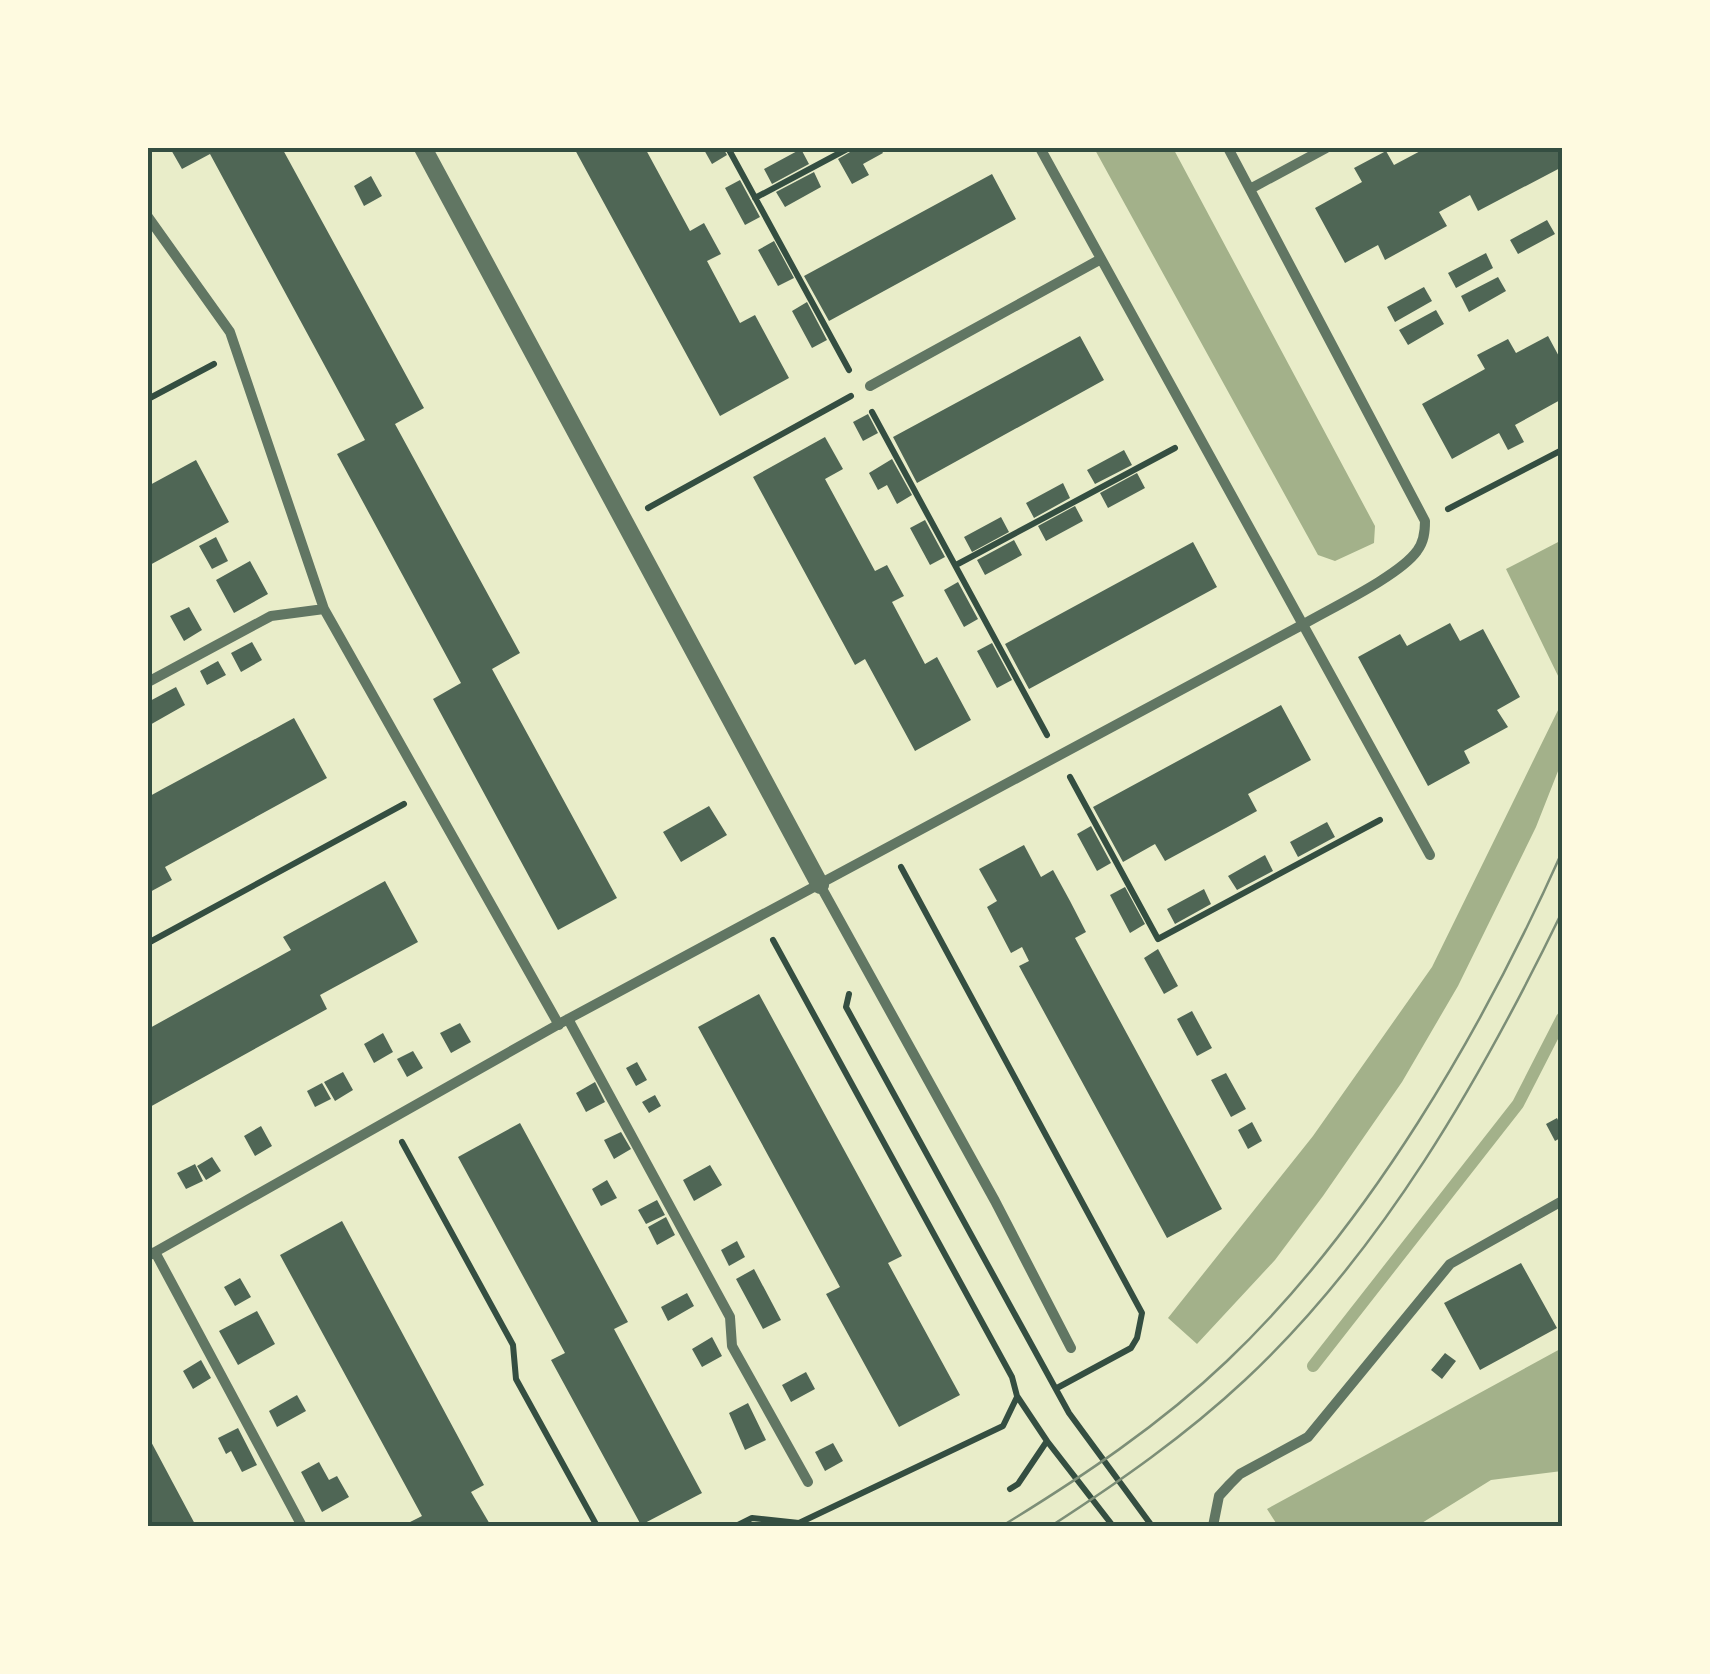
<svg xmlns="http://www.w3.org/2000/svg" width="1710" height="1674" viewBox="0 0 1710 1674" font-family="Arial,sans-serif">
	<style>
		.water { fill: #a3b18a }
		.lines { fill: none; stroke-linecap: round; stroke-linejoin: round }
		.stream { stroke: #a3b18a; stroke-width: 12 }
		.building { fill: #4f6655 }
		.path { stroke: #344e41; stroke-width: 6 }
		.minor { stroke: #617663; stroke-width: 10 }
		.tertiary { stroke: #617663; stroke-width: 18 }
		.tram { stroke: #7c8e77; stroke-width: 2.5 }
		.neatline { fill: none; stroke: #344e41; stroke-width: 4 }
	</style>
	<rect width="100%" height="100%" fill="#e9edc9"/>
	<path class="water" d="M1094,148H1173L1375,526L1374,543L1335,561L1318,555Z
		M1562,540V684L1506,569Z
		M1562,702V761L1536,827L1458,986L1402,1082L1323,1196L1275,1260L1197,1344L1168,1318L1313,1136L1432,967Z
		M1562,1348V1471L1491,1480L1417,1526H1278L1267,1509Z"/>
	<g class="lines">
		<path class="stream" d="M1313,1366L1518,1104L1562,1018"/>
	</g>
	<path class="building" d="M170,148H282L424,408L395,424L520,653L492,669L617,898L558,930L433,699L461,683L337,454L365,440L210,154L182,169Z
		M574,148H645L690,231L704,223L721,254L707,261L740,323L755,315L789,378L720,416Z
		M703,148H723L727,155L712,164Z
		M857,148H880L883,153L863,164L869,175L852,184L838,159Z
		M1426,148H1562V167L1478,211L1470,195L1439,212L1447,226L1385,260L1378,245L1345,263L1315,208L1362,182L1354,168L1386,151L1394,165Z
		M801,149L809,164L772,184L764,169Z
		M814,172L821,187L785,207L776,192Z
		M992,174L1016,219L829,321L804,276Z
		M371,176L382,196L364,206L354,186Z
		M740,180L760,217L745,225L725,188Z
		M1547,220L1555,234L1518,254L1510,240Z
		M774,241L794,278L778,286L758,250Z
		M1486,253L1493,268L1456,288L1448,273Z
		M1498,277L1506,291L1469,312L1461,296Z
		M1424,287L1432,301L1395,322L1387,307Z
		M807,302L827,340L812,348L792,311Z
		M1436,310L1444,324L1408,345L1399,330Z
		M1080,336L1104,380L917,483L893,437Z
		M1548,336L1562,362V399L1515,425L1524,442L1508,450L1499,433L1452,459L1422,404L1485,369L1477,355L1508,339L1516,353Z
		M868,414L878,433L863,441L853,422Z
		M825,437L843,469L825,479L875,571L887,565L904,596L892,602L925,664L937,657L971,720L915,751L865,659L855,665L753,477Z
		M1124,450L1132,465L1095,484L1087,470Z
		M892,459L912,495L897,504L887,485L878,490L869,473Z
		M196,460L229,522L148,566V486Z
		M1137,473L1145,488L1108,508L1100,493Z
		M1063,483L1070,498L1034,518L1026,503Z
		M1075,506L1083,521L1046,541L1038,526Z
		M1001,517L1009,532L972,552L964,537Z
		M925,520L945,557L930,565L910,528Z
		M216,537L228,561L212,569L199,546Z
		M1014,540L1022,555L985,575L977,560Z
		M1193,542L1217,587L1029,689L1005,644Z
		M250,561L268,594L234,613L216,580Z
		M958,582L978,619L964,627L944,590Z
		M189,607L202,630L184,641L170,616Z
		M1450,623L1460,641L1483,629L1520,697L1497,710L1508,727L1464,751L1470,763L1428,786L1358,657L1400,634L1407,646Z
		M252,642L262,660L241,672L231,653Z
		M992,643L1012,680L997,688L977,651Z
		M218,661L226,675L207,685L200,671Z
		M176,687L185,705L148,726V702Z
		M1281,705L1311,760L1248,794L1257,811L1226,828L1165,861L1155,844L1123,862L1093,807Z
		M294,718L327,778L165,867L172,880L148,893V797Z
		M709,806L727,835L681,862L663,832Z
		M1327,822L1335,837L1298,857L1290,842Z
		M1091,826L1111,863L1097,871L1077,834Z
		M1024,845L1041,877L1053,870L1070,901L1086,932L1075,938L1222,1209L1167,1238L1019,966L1029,961L1022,947L1011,953L987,907L997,901L979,869Z
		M1265,855L1273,871L1237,890L1228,876Z
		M385,881L418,942L320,995L327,1009L148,1108V1029L291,950L283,937Z
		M1125,887L1145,924L1130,933L1110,895Z
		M1204,889L1211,904L1175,924L1167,909Z
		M1158,949L1178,986L1164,994L1144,958Z
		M759,994L902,1256L888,1263L960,1395L899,1427L826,1294L840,1287L698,1027Z
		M1192,1011L1212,1048L1197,1056L1177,1019Z
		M460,1023L471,1042L451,1053L440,1033Z
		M383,1033L393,1052L374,1063L364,1044Z
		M413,1051L423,1068L407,1077L397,1059Z
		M637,1062L647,1080L636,1086L626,1068Z
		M343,1072L353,1090L335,1101L324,1082Z
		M1226,1073L1246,1109L1231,1117L1211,1080Z
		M595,1082L605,1102L586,1112L576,1093Z
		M322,1083L331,1099L315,1107L307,1091Z
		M655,1095L661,1106L649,1113L642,1102Z
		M1557,1118L1562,1128V1137L1555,1141L1546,1124Z
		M1252,1122L1262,1141L1248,1149L1238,1130Z
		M520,1123L628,1322L614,1329L702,1493L641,1525L551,1360L565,1353L458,1157Z
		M261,1126L272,1146L255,1156L244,1136Z
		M621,1132L631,1149L614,1159L604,1140Z
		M212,1157L221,1171L206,1180L197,1166Z
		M195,1164L203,1181L186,1189L177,1173Z
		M710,1165L722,1185L694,1201L683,1180Z
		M607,1180L617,1198L601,1206L592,1189Z
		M657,1200L665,1215L646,1224L638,1210Z
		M666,1217L675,1235L657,1245L648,1227Z
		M342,1221L484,1485L471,1492L491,1526H410L408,1523L422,1516L280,1255Z
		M737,1241L745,1257L729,1266L721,1250Z
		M1521,1263L1557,1328L1480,1370L1444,1303Z
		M754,1269L781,1320L763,1329L736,1279Z
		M240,1278L251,1297L235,1306L224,1287Z
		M687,1293L694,1306L668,1321L661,1307Z
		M257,1311L275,1344L238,1365L219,1331Z
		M712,1337L722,1356L702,1367L692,1349Z
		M1445,1353L1456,1361L1442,1379L1431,1370Z
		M201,1360L211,1378L193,1389L183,1371Z
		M806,1372L815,1389L791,1402L782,1385Z
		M297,1395L306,1411L277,1427L269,1411Z
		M748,1403L766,1440L745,1450L729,1413Z
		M238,1428L257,1465L242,1472L231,1451L226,1454L218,1438Z
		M148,1436L173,1483L196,1526H148Z
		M833,1443L843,1461L825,1471L815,1452Z
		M319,1462L329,1480L337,1476L349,1497L322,1512L301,1472Z"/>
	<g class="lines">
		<path class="path" d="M728,148L849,370
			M755,198L849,148
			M148,399L214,364
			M872,412L1047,735
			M648,508L851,396
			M1448,509L1562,450
			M956,565L1175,448
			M1070,777L1158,939L1380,820
			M901,867L1142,1313L1137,1338L1131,1348L1057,1388
			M773,940L1012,1377L1017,1396L1047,1441L1018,1484L1010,1489
			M148,943L404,804
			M849,994L846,1007L1069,1413L1152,1526
			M402,1142L513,1345L516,1379L597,1526
			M1047,1441L1113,1526
			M736,1526L752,1518L799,1523L1003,1426L1017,1397"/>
		<path class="minor" d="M1040,148L1430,855
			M1250,189L1326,148
			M148,217L230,332L324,609L559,1025
			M870,386L1101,259
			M148,682L271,616L324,609
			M820,885L995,1201L1071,1348
			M568,1019L730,1317L732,1346L808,1482
			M155,1252L302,1526
			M148,1256L568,1019L1302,625C1331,608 1399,576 1417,551C1424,542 1425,532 1425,521L1228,148
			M1213,1526L1219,1496L1230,1484L1240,1474L1308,1437L1450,1264L1562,1201"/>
		<path class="tertiary" d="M423,148L820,885"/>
		<path class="tram" d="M1002,1526C1082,1477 1160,1425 1227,1361C1369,1226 1483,1029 1562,852
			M1051,1526C1119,1482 1185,1436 1245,1380C1382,1252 1481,1079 1562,912"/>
	</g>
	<rect width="1710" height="1674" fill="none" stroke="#fefae0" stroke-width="300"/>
	<rect x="150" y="150" width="1410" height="1374" class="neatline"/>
</svg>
